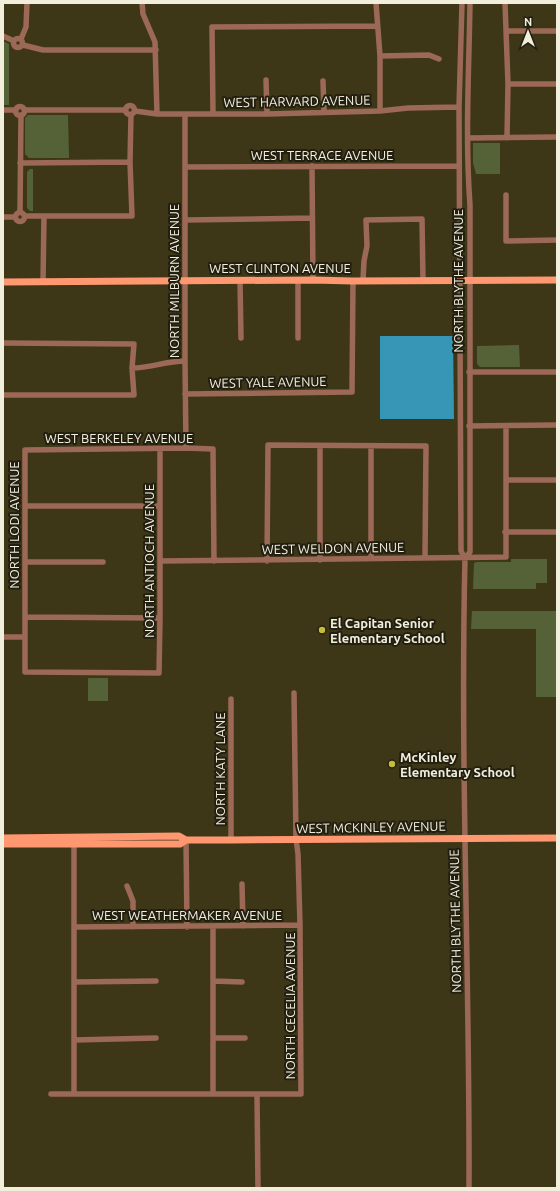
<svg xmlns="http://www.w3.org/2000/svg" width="560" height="1191" viewBox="0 0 560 1191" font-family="Ubuntu,sans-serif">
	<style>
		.green { fill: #556238 }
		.water { fill: #3796b6 }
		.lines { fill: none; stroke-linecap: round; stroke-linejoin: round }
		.minor { stroke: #9c6956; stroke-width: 5.5 }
		.major { stroke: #ff9771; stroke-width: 7 }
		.poi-dot { fill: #c7bb3c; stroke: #221f11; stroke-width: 1.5 }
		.labels { text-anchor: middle; stroke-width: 4; stroke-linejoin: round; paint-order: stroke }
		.street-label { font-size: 13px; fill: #f2eedc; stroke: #221f11 }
		.poi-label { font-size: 13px; font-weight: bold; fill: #f2eedc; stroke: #221f11; text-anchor: start }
	</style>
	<rect width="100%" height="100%" fill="#3e3717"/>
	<path class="green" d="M3,41L9,44V105H3Z
		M28,115H68L69,158H29L25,154V118Z
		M473,143H500V174H476L473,163Z
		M30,169H33V211H30L27,208V172Z
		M519,345L520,367H480L477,364V346Z
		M511,559H547V583H536V589H473L474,563L477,562H511Z
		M472,611H557V697H536V629H471Z
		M88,678H108V701H88Z"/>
	<path class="water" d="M380,336H453L454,419H380Z"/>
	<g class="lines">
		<path class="minor" d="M142,3L143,14L155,42L157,114
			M376,3L380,56V111
			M462,3L459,107L461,551L465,558C460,768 470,978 469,1188
			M505,3L508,84L507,138
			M506,31H557
			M3,36L14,41
			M13.5 43a4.5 4.5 0 1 1 9 0a4.5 4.5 0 1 1-9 0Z
			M21,39L26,27L27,3
			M23,45L43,50H156
			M380,56L429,55L439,59
			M266,80L267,114
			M323,81L324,112
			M508,84H557
			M125.5 110a4.5 4.5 0 1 1 9 0a4.5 4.5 0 1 1-9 0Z
			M15.5 111a4.5 4.5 0 1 1 9 0a4.5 4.5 0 1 1-9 0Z
			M3,110H16
			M25,110H126
			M135,111L157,114H267L380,111L408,108L459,107
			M185,114V361L186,448
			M213,114L212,27L377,26
			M468,138L557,137
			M20,163L130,162
			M312,166L313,280
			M185,167L459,166
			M506,195V241L557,240
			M20,212L21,115
			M15.5 217a4.5 4.5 0 1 1 9 0a4.5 4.5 0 1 1-9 0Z
			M25,216H132L130,162L131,115
			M3,217H15
			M186,220L312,218
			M240,280L241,338
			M363,280L364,261L367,246L366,220L422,219L423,280
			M43,282L44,216
			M298,338V280
			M3,343L134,344L132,368L134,395H3
			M132,368C151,368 165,361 185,361
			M469,372H557
			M185,394L352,392L353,281
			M469,426L557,425
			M320,446V560
			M371,446V558
			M160,449V618L159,673L25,672V450L186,448L213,449L214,561
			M507,480H557
			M25,506H160
			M505,532H557
			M465,558L470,552V205C465,138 469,70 470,3
			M160,561L506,557V426
			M267,561L268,445L426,446L425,558
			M25,562H103
			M25,617L160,618
			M3,637H25
			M186,840L187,927
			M231,840V699
			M74,844V1094
			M242,884L243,926
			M127,886L133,901V927
			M74,927L300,925
			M213,927V1094
			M213,981L242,982
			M74,982L156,981
			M213,1038H245
			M74,1040L156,1038
			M51,1094H301L300,925L298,854L296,839L294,693
			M257,1094L258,1188"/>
		<path class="major" d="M3,282L313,280L353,281L557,280
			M3,838L179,836L186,840H231L557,838
			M3,844H180L186,840"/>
	</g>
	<g class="poi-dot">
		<circle cx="322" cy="630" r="4"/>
		<circle cx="392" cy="764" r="4"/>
	</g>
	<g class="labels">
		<g class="street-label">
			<text transform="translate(297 101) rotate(-1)" y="5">WEST HARVARD AVENUE</text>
			<text x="322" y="160">WEST TERRACE AVENUE</text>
			<text x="280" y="273">WEST CLINTON AVENUE</text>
			<text transform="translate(174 281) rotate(-90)" y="5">NORTH MILBURN AVENUE</text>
			<text transform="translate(458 281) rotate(-90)" y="5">NORTH BLYTHE AVENUE</text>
			<text transform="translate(268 382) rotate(-1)" y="5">WEST YALE AVENUE</text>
			<text x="119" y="443">WEST BERKELEY AVENUE</text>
			<text transform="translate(14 525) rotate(-90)" y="5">NORTH LODI AVENUE</text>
			<text transform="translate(333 548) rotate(-1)" y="5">WEST WELDON AVENUE</text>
			<text transform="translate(149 561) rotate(-90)" y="5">NORTH ANTIOCH AVENUE</text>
			<text transform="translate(220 769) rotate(-90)" y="5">NORTH KATY LANE</text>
			<text transform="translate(371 827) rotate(-1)" y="5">WEST MCKINLEY AVENUE</text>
			<text x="187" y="920">WEST WEATHERMAKER AVENUE</text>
			<text transform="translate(455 921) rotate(-91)" y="5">NORTH BLYTHE AVENUE</text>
			<text transform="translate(290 1006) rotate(-90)" y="5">NORTH CECELIA AVENUE</text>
		</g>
		<g class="poi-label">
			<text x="330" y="628">El Capitan Senior<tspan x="330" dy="15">Elementary School</tspan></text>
			<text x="400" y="762">McKinley<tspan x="400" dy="15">Elementary School</tspan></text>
		</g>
	</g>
	<rect width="560" height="1191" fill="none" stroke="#f2eedc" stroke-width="8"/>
	<g transform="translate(528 32)" stroke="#221f11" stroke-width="3" paint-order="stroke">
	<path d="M0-3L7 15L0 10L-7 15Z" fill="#f2eedc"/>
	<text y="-6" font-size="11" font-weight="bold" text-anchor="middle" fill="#f2eedc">N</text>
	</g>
</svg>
